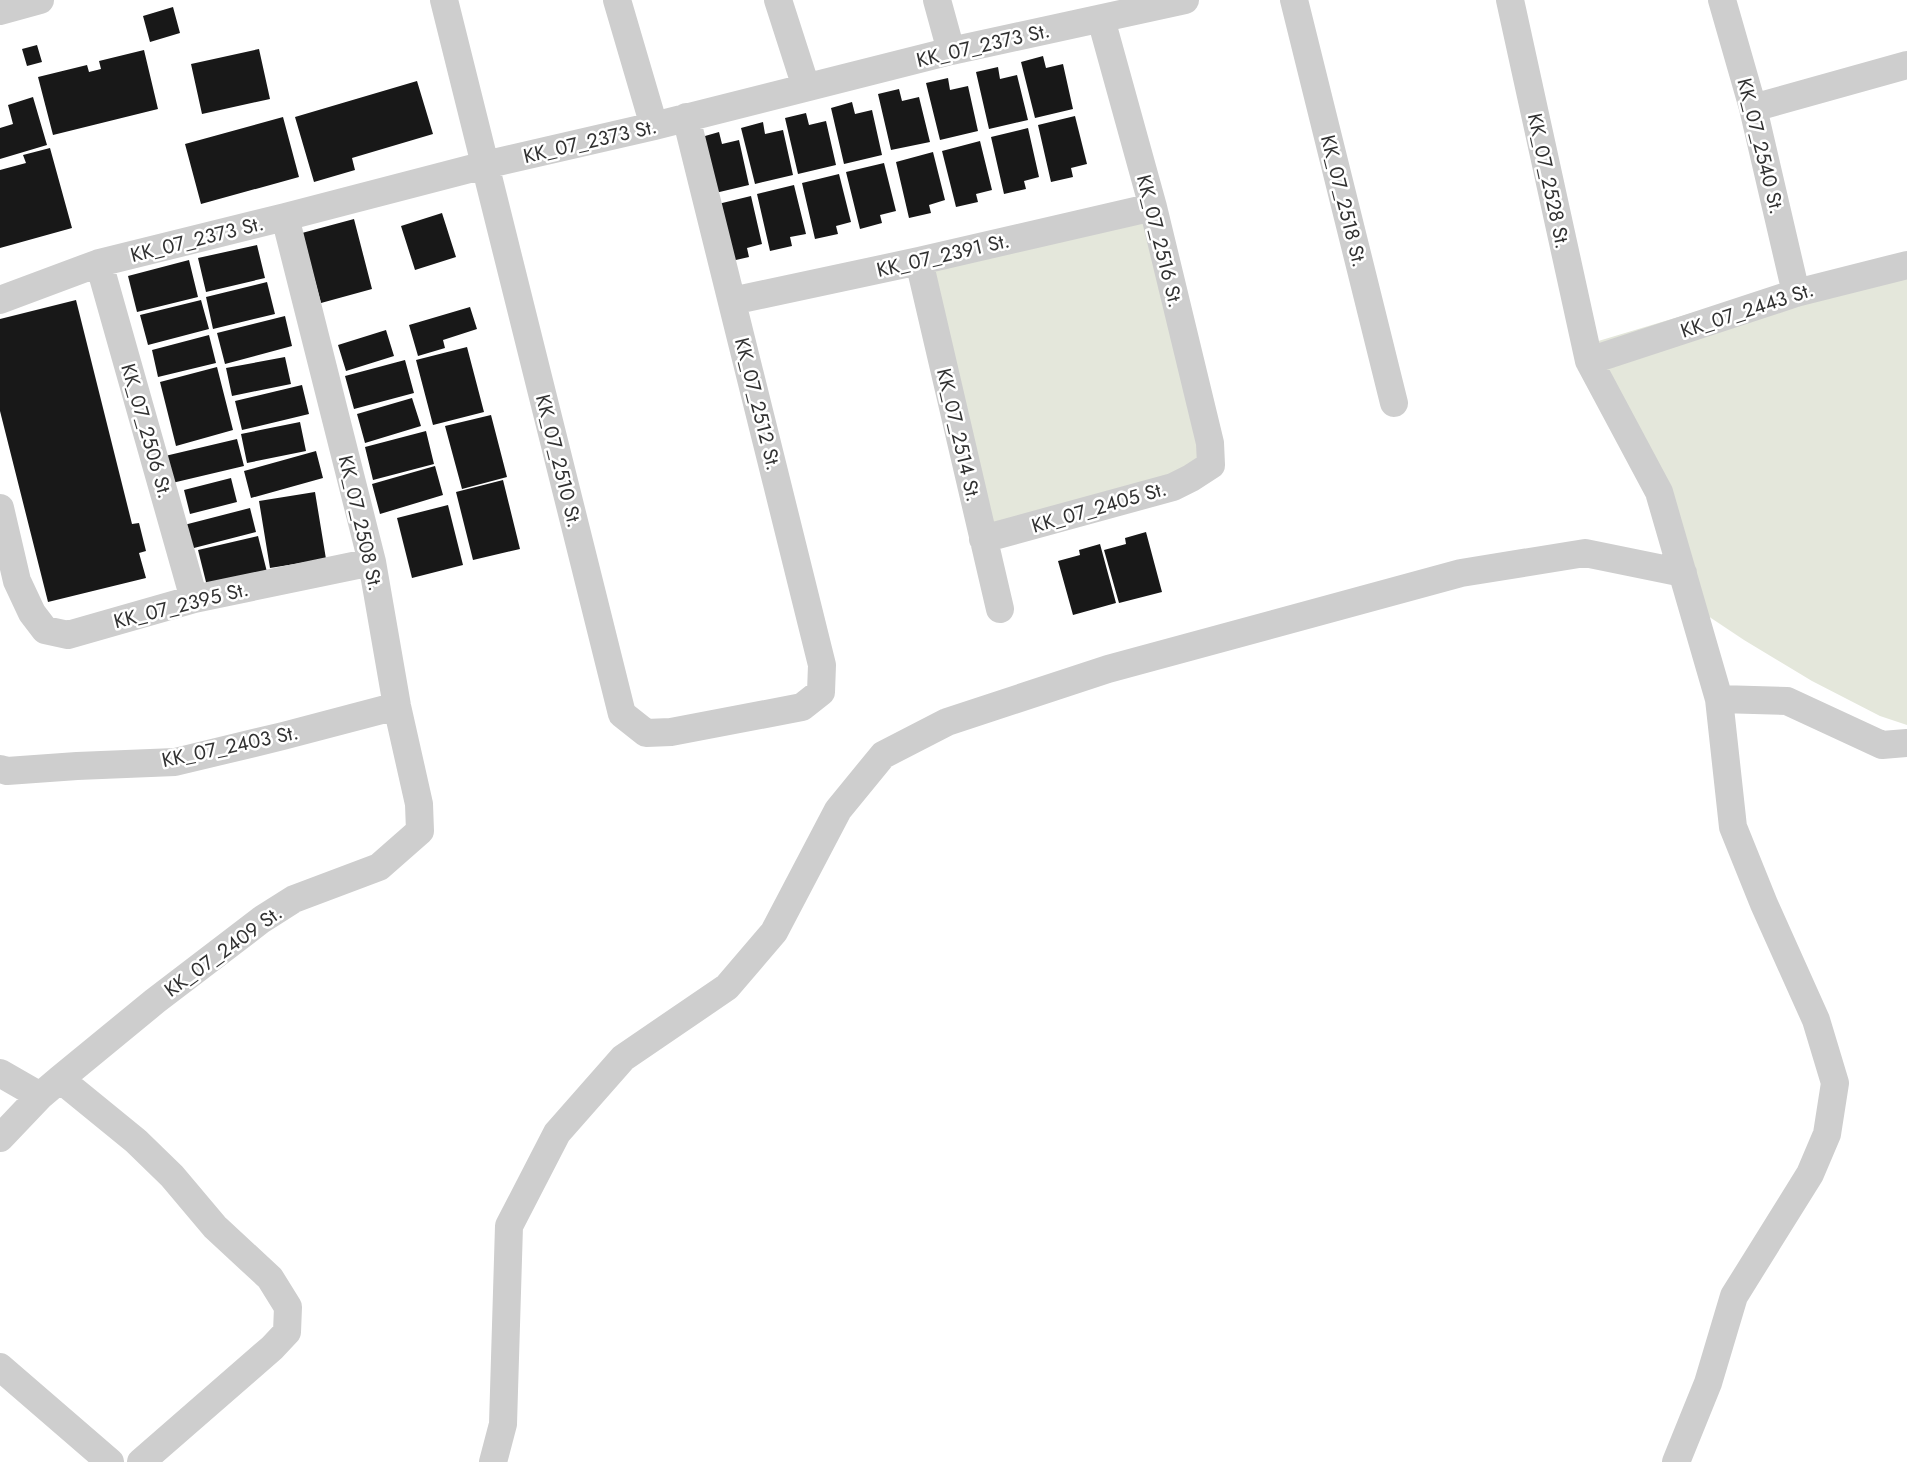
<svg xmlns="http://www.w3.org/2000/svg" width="1907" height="1462" viewBox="0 0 1907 1462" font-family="Jost,sans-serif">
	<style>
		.green { fill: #e4e7db }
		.building { fill: #181818 }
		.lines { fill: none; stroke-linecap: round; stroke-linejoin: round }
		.minor { stroke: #cecece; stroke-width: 28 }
		.tertiary { stroke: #cecece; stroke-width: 28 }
		.labels { text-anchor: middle; stroke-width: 5; stroke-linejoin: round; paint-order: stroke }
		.street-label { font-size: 20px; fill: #313131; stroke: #fff }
	</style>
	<rect width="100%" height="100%" fill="#fff"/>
	<path class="green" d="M1153,207L1211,465L983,539L919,261Z
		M1907,255V725L1880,716L1812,681L1744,640L1699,610L1672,541L1575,348L1765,291Z"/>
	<path class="building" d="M173,7L180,33L150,42L143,16Z
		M37,45L42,62L27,66L22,49Z
		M259,49L270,99L202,114L191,64Z
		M144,50L158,109L53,135L38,77L87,65L89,72L101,69L99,61Z
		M1043,56L1046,68L1063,64L1073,109L1035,118L1021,62Z
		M998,67L1000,79L1017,75L1028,120L989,129L976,72Z
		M948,78L950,90L968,86L978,131L940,140L926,83Z
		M417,81L433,134L352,158L355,170L314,182L295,117Z
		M899,89L902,101L919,97L930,142L891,150L878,94Z
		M33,97L47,145L0,159V128L13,124L8,105Z
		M852,102L855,114L872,110L882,155L844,164L831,108Z
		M806,113L809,125L826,121L836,165L798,174L785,118Z
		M1075,116L1087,164L1071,168L1073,177L1051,182L1038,125Z
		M283,117L299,177L201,204L185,144Z
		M763,122L765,134L783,130L793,175L755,184L741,128Z
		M1028,128L1039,177L1024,181L1026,189L1004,194L991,137Z
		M719,132L722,144L739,140L749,185L711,194L698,138Z
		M980,141L992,190L976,194L978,202L956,207L942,151Z
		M50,148L72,228L0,248V170L26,163L23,155Z
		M933,152L945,200L929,205L931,213L909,218L896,162Z
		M884,163L896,211L880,215L882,223L860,229L846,172Z
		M839,174L851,222L836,226L838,234L815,239L802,183Z
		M794,185L806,234L790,237L792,246L770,251L757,194Z
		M751,196L762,244L747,248L749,257L727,262L714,205Z
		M442,213L456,257L415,270L401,226Z
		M354,219L372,289L321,303L302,233Z
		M257,245L265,278L206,292L198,258Z
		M189,260L198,297L137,312L128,276Z
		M267,282L275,314L213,329L206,297Z
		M76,300L132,524L139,523L146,551L139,553L146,578L48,602L0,411V319Z
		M201,300L209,329L148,345L140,315Z
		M470,307L477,329L443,340L445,348L418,356L409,325Z
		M285,316L292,346L225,364L217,333Z
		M386,330L394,356L346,371L338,345Z
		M209,335L216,363L158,377L152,350Z
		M467,347L484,412L433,425L416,360Z
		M285,357L291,384L232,396L226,368Z
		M405,360L414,393L354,409L345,376Z
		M217,367L233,430L176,446L160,382Z
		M302,385L309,414L242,430L235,401Z
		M412,398L421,426L365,443L357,414Z
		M491,415L507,477L462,489L445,426Z
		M300,422L306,451L247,463L241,434Z
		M426,431L434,464L373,480L365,447Z
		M237,439L244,466L172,483L165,456Z
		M316,451L323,478L251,498L244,471Z
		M435,466L443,495L380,514L372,484Z
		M231,478L237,502L190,514L184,490Z
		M503,480L520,549L473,560L456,492Z
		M315,492L326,559L270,568L259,501Z
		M448,505L463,565L412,578L397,518Z
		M250,508L256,532L190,549L184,525Z
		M1146,532L1162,592L1119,603L1104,550L1126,544L1125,538Z
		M258,536L267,572L207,586L198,550Z
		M1100,544L1116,603L1073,615L1058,561L1080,555L1079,550Z"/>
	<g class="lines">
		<path class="minor" d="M444,0L622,714L646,733L671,732L802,707L821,692L822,665L686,117
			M617,0L654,126
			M778,0L806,87
			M937,0L951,51
			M1294,0L1394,403
			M1510,0L1589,361L1659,492L1719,699L1733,827L1764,904L1816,1020L1835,1083L1827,1134L1810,1174L1734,1296L1708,1383L1676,1462
			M1722,0L1753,108L1796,293
			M1753,108L1907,65
			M919,261L1000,609
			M99,263L194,599
			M0,300L99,263L285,217L485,165L654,126L951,51L1185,0
			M732,301L919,261L1153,207
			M1589,361L1796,293L1907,265
			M0,508L17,581L32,613L45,630L68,635L194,599L372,562
			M983,539L1173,487L1191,478L1211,465L1210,443L1153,207L1101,19
			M1719,699L1787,701L1882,745L1907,743
			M0,769L7,771L77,766L175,762L283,736L397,706
			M0,1073L40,1096
			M60,1079L136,1141L172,1176L215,1227L270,1278L288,1307L287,1332L272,1348L141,1462
			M0,1138L40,1096L60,1079L155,1001L261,920L294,899L379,867L420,831L419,804L397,706L372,562L285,217
			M0,1367L110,1462
			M493,1462L503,1424L509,1226L557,1133L623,1058L727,987L774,932L838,810L883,755L947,722L1108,669L1461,573L1585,553L1683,573"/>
		<path class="tertiary" d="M0,11L40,0"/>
	</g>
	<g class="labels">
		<g class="street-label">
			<text transform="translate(983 45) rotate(-13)" y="7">KK_07_2373 St.</text>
			<text transform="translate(590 141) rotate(-13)" y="7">KK_07_2373 St.</text>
			<text transform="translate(1761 146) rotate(76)" y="7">KK_07_2540 St.</text>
			<text transform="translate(1549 181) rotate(78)" y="7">KK_07_2528 St.</text>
			<text transform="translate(1344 201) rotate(76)" y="7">KK_07_2518 St.</text>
			<text transform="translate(197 239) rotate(-14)" y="7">KK_07_2373 St.</text>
			<text transform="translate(1160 241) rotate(76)" y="7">KK_07_2516 St.</text>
			<text transform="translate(943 255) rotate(-13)" y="7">KK_07_2391 St.</text>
			<text transform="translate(1747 310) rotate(-18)" y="7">KK_07_2443 St.</text>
			<text transform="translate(758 404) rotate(76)" y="7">KK_07_2512 St.</text>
			<text transform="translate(147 431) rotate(74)" y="7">KK_07_2506 St.</text>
			<text transform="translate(959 435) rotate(77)" y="7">KK_07_2514 St.</text>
			<text transform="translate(559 461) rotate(76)" y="7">KK_07_2510 St.</text>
			<text transform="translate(1099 507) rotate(-16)" y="7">KK_07_2405 St.</text>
			<text transform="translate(361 523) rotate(77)" y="7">KK_07_2508 St.</text>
			<text transform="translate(181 605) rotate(-14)" y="7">KK_07_2395 St.</text>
			<text transform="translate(230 746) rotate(-12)" y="7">KK_07_2403 St.</text>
			<text transform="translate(223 951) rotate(-36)" y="7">KK_07_2409 St.</text>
		</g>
	</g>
</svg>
